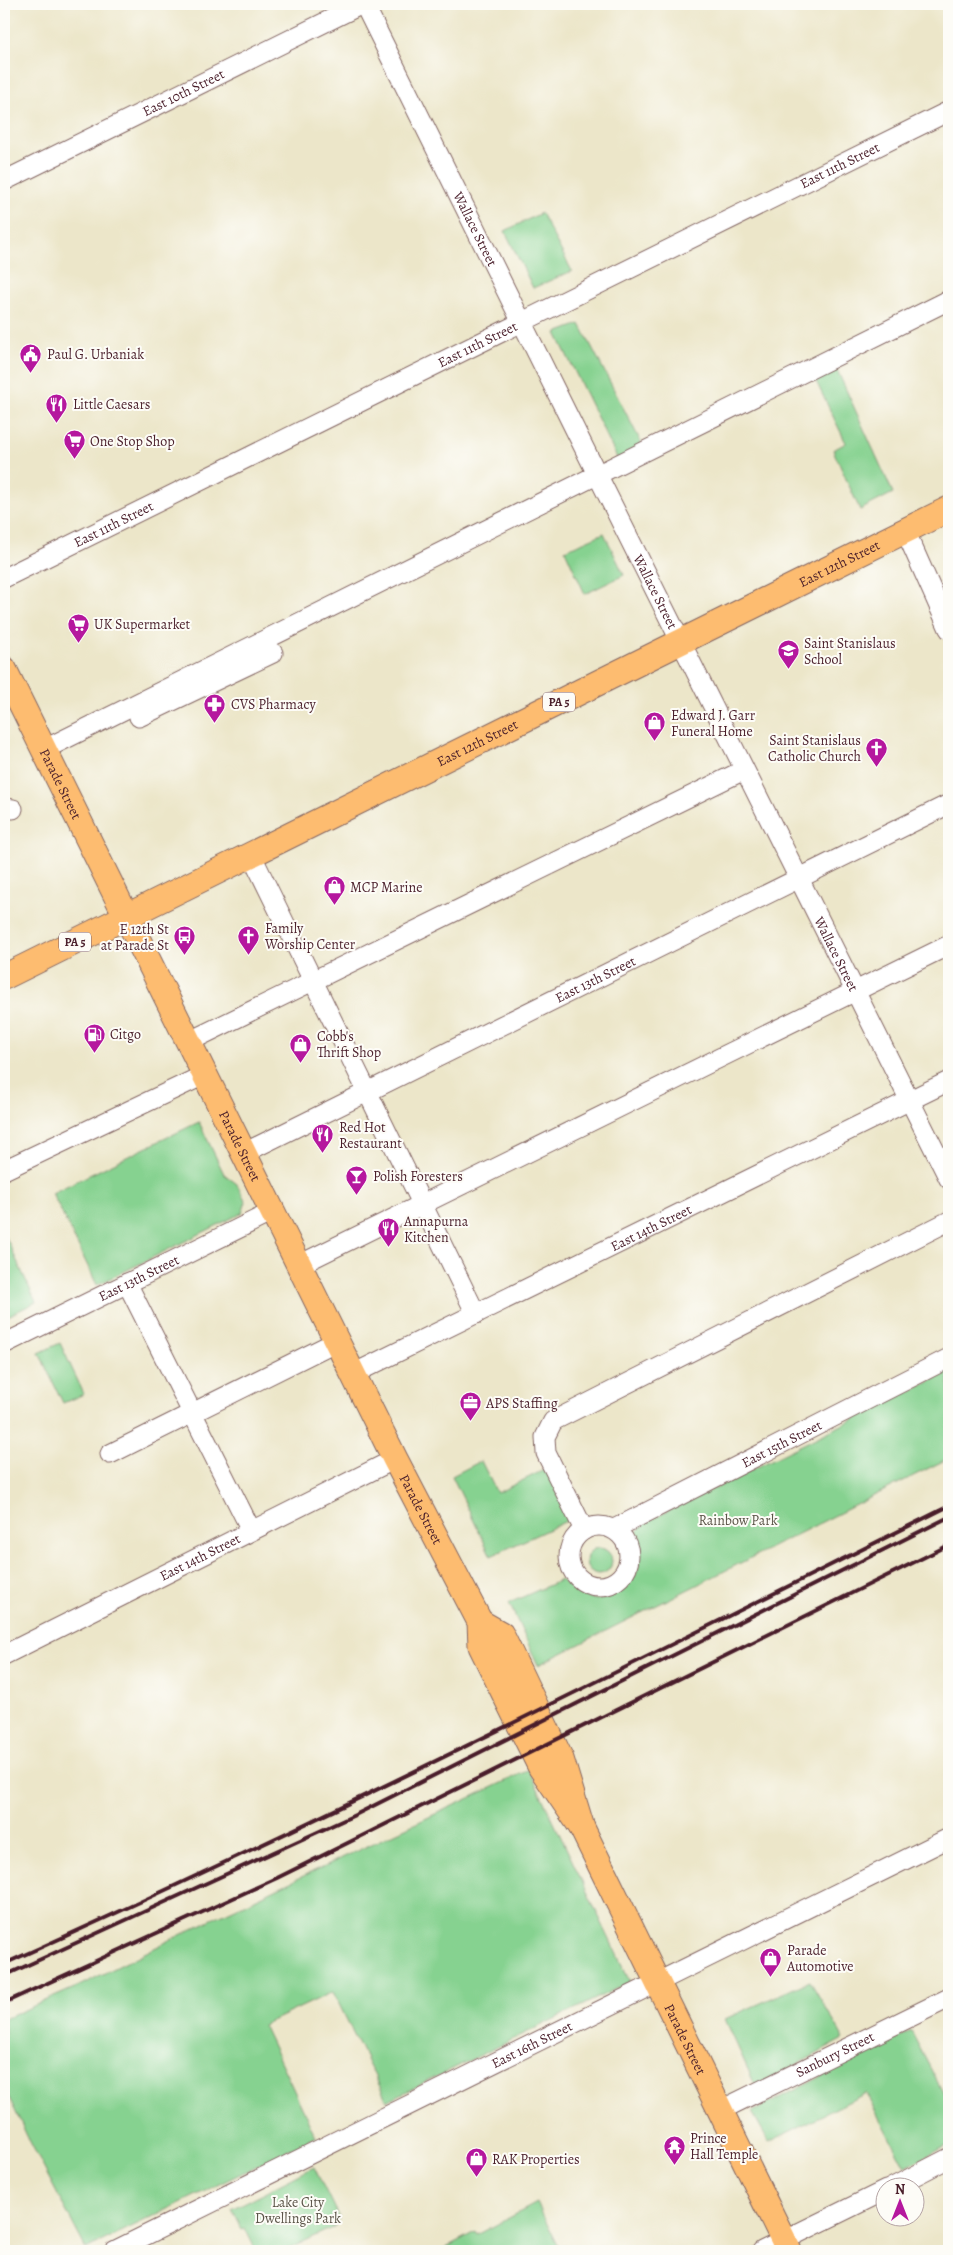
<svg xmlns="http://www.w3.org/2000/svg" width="953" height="2255" viewBox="0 0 953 2255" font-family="Alegreya,serif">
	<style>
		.green { fill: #86d290; stroke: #68785e }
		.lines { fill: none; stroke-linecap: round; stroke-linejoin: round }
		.minor-casing { stroke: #836562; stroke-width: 21 }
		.major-casing { stroke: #836562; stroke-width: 27 }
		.minor { stroke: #fff; stroke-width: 19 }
		.major { stroke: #fdbc70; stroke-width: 25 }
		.rail { stroke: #4a1f2b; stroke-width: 4 }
		.labels { text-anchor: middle; stroke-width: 4; stroke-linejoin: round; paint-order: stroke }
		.shield { fill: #fdfcf7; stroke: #806168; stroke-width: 1 }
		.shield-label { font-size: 12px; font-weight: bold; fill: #4a1f2b }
		.street-label { font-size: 14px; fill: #4a1f2b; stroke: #fdfcf7 }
		.poi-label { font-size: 14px; fill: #4a1f2b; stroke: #fdfcf7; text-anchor: start }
		.park-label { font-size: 14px; fill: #5c5549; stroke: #fdfcf7 }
	</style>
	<rect width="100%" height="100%" fill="#fdfcf7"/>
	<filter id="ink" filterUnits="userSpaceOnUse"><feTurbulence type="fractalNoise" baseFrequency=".02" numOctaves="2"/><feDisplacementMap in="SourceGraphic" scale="10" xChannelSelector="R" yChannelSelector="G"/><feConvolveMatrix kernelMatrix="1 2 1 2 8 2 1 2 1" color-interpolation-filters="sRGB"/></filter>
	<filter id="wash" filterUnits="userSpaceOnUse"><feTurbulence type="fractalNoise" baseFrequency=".0096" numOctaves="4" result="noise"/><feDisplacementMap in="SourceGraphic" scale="20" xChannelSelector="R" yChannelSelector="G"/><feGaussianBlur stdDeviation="1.12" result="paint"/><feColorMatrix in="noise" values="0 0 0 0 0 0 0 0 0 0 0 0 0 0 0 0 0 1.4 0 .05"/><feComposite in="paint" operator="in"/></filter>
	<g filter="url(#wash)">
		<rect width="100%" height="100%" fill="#ece6c9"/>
		<path class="green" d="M541,213L572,271L533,288L505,231Z
			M580,324L643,446L618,460L556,333Z
			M833,361L893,493L860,510L833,450L846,443L812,373Z
			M604,533L624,575L585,594L565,550Z
			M199,1122L224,1174L237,1184L246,1202L242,1213L97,1285L52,1193Z
			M4,1233L36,1302L4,1318Z
			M60,1343L84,1394L63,1403L39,1353Z
			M949,1372V1458L538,1665L509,1603L561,1580C582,1597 599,1609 622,1589C631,1583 637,1575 639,1564C641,1555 634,1546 635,1538C635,1530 644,1525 650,1520Z
			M481,1461L497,1493L548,1468L573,1518L491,1556L452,1476Z
			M586 1561a13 13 0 1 1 26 0a13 13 0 1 1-26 0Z
			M529,1770L630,1982L387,2101L333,1992L263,2025L316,2137L86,2249L27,2136L4,2087V2019L79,1986L212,1919Z
			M810,1981L844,2039L756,2087L725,2019Z
			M911,2031L949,2104V2145L905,2167L866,2093L769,2142L752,2112Z
			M314,2167L339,2218L336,2226L283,2251H256L245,2228L242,2229L232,2209Z
			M537,2203L561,2251H439L475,2232L477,2235Z"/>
	</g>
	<g filter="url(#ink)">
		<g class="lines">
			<defs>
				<g id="minor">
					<path id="s1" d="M364,4L598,476L949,1179"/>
					<path id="s2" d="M4,181L362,4"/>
					<path d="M905,530L949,629"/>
					<path id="s3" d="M4,578L949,111"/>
					<path d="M139,717L273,653"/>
					<path d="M43,750L949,300"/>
					<path d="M4,808L13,809"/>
					<path d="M251,854L476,1314"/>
					<path d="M188,1042L744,770"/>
					<path id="s4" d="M244,1153L949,804"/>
					<path d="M4,1170L204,1075"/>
					<path d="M299,1265L949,945"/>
					<path d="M127,1283L251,1530"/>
					<path id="s5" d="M4,1344L272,1212"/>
					<path id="s6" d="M353,1374L949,1081"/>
					<path d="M110,1454L337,1341"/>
					<circle cx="599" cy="1556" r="30"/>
					<path id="s7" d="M614,1529L949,1358"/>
					<path d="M584,1530L546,1453L545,1437L553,1421L949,1221"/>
					<path id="s8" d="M4,1655L395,1459"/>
					<path id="s9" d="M719,2111L949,1998"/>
					<path d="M891,2188L949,2158"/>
					<path id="s10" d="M114,2251L949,1838"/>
					<path d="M762,2251L886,2190"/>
				</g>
				<g id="major">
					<path id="s11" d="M4,669L395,1459L480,1622L481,1646L503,1691L541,1768L582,1828"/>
					<path id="s12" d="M4,977L949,509"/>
					<path id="s13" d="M480,1622L501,1634L561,1759L582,1828L789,2251"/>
				</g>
			</defs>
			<use href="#minor" class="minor-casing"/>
			<use href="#major" class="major-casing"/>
			<use href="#minor" class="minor"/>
			<use href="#major" class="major"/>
			<path class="rail" d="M4,1964C323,1821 636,1662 949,1506
				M4,1976L357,1814L949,1517
				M4,2003L277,1878L949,1545"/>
		</g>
	</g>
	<defs>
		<symbol id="civic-pin" viewBox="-11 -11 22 30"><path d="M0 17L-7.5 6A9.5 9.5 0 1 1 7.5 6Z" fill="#b5179e" stroke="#fdfcf7"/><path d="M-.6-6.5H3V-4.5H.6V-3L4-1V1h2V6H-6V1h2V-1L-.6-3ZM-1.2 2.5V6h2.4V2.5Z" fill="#fff"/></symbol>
		<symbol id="restaurant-pin" viewBox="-11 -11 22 30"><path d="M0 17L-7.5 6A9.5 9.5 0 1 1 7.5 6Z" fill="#b5179e" stroke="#fdfcf7"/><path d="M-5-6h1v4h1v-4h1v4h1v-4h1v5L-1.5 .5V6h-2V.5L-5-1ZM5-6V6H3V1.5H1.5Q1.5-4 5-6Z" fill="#fff"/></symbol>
		<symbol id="supermarket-pin" viewBox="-11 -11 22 30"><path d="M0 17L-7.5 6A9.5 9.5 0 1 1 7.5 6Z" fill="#b5179e" stroke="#fdfcf7"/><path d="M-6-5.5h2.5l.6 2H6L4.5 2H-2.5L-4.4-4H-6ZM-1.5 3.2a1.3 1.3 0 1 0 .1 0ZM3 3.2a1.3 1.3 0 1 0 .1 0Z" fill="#fff"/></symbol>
		<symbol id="school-pin" viewBox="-11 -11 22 30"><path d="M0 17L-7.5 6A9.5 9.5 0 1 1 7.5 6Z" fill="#b5179e" stroke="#fdfcf7"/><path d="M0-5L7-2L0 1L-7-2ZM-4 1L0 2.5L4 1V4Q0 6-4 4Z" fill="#fff"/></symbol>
		<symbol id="pharmacy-pin" viewBox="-11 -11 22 30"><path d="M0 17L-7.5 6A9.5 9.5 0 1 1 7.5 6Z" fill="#b5179e" stroke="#fdfcf7"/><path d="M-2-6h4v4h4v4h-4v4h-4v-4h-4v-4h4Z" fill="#fff"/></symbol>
		<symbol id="shop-pin" viewBox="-11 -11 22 30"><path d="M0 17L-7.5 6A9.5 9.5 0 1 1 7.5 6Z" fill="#b5179e" stroke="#fdfcf7"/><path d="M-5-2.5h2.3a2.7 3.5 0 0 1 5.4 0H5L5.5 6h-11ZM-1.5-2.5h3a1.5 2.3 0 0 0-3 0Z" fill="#fff"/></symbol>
		<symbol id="church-pin" viewBox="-11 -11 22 30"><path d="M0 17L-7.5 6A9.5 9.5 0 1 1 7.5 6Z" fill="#b5179e" stroke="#fdfcf7"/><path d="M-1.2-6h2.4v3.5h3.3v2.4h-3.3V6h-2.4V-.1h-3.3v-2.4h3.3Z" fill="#fff"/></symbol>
		<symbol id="bus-pin" viewBox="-11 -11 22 30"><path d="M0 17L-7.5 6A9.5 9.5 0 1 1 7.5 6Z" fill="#b5179e" stroke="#fdfcf7"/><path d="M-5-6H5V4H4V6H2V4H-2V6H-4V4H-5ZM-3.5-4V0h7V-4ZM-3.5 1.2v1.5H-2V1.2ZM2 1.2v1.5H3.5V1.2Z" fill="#fff"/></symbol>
		<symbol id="fuel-pin" viewBox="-11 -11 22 30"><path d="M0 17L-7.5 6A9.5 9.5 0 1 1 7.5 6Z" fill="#b5179e" stroke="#fdfcf7"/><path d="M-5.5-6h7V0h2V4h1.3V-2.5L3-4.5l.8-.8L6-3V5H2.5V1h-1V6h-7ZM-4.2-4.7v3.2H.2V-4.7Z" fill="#fff"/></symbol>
		<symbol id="bar-pin" viewBox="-11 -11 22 30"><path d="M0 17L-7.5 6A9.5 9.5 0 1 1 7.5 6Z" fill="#b5179e" stroke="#fdfcf7"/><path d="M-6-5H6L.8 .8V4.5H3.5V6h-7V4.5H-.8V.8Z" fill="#fff"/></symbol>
		<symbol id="office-pin" viewBox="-11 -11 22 30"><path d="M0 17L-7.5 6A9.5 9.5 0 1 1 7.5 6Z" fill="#b5179e" stroke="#fdfcf7"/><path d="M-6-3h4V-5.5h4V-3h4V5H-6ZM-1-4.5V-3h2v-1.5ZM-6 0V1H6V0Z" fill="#fff"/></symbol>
		<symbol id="temple-pin" viewBox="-11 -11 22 30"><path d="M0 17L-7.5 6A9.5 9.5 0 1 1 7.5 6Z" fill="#b5179e" stroke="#fdfcf7"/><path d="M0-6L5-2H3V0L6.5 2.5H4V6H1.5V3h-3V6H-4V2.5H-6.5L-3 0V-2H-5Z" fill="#fff"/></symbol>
	</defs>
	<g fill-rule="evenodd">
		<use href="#civic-pin" x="18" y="342" width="25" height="34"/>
		<use href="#restaurant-pin" x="44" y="392" width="25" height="34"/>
		<use href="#supermarket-pin" x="62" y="428" width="25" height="34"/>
		<use href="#supermarket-pin" x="66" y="612" width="25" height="34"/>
		<use href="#school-pin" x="776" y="638" width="25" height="34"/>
		<use href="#pharmacy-pin" x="202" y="692" width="25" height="34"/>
		<use href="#shop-pin" x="642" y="710" width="25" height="34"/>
		<use href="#church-pin" x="864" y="736" width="25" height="34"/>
		<use href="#shop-pin" x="322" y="874" width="25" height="34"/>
		<use href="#church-pin" x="236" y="924" width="25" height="34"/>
		<use href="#bus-pin" x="172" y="924" width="25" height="34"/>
		<use href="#fuel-pin" x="82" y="1022" width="25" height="34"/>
		<use href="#shop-pin" x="288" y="1032" width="25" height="34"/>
		<use href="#restaurant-pin" x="310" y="1122" width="25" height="34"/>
		<use href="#bar-pin" x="344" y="1164" width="25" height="34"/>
		<use href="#restaurant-pin" x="376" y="1216" width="25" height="34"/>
		<use href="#office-pin" x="458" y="1390" width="25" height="34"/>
		<use href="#shop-pin" x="758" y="1946" width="25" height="34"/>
		<use href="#temple-pin" x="662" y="2134" width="25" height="34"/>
		<use href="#shop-pin" x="464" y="2146" width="25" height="34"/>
	</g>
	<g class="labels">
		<g class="shield">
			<rect x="543" y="692.5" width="32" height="19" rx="4"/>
			<rect x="59" y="932.5" width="32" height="19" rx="4"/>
		</g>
		<g class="shield-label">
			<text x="559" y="706">PA 5</text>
			<text x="75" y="946">PA 5</text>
		</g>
		<g class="street-label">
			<text dy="5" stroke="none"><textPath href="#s2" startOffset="200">East 10th Street</textPath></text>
			<text dy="5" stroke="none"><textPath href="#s3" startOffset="932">East 11th Street</textPath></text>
			<text dy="5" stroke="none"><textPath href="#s1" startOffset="251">Wallace Street</textPath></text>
			<text dy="5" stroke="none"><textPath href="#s3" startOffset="528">East 11th Street</textPath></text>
			<text dy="5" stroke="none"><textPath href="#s3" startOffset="122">East 11th Street</textPath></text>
			<text dy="5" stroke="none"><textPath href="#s12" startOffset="932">East 12th Street</textPath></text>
			<text dy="5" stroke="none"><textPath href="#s1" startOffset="656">Wallace Street</textPath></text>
			<text dy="5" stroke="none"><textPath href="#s12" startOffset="528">East 12th Street</textPath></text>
			<text dy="5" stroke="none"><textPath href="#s11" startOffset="128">Parade Street</textPath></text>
			<text dy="5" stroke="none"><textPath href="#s1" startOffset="1061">Wallace Street</textPath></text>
			<text dy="5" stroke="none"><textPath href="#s4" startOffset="392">East 13th Street</textPath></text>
			<text dy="5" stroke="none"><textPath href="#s11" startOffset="532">Parade Street</textPath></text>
			<text dy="5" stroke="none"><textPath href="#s6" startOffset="332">East 14th Street</textPath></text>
			<text dy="5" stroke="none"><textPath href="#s5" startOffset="150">East 13th Street</textPath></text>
			<text dy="5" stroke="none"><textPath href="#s7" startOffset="188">East 15th Street</textPath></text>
			<text dy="5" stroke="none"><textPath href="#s11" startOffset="938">Parade Street</textPath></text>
			<text dy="5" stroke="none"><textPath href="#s8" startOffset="219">East 14th Street</textPath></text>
			<text dy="5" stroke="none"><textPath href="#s13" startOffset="470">Parade Street</textPath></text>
			<text dy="5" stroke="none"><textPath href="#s10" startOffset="466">East 16th Street</textPath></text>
			<text dy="5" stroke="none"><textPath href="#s9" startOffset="129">Sanbury Street</textPath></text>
		</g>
		<g class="poi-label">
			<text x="47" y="359">Paul G. Urbaniak</text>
			<text x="73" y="409">Little Caesars</text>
			<text x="90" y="446">One Stop Shop</text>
			<text x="94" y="629">UK Supermarket</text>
			<text x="804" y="648">Saint Stanislaus<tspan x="804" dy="16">School</tspan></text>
			<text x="231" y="709">CVS Pharmacy</text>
			<text x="671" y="720">Edward J. Garr<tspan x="671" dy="16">Funeral Home</tspan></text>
			<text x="861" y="745" text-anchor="end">Saint Stanislaus<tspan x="861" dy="16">Catholic Church</tspan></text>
			<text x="350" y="892">MCP Marine</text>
			<text x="265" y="933">Family<tspan x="265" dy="16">Worship Center</tspan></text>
			<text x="169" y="934" text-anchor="end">E 12th St<tspan x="169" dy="16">at Parade St</tspan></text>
			<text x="110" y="1039">Citgo</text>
			<text x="317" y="1041">Cobb's<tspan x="317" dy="16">Thrift Shop</tspan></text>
			<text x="339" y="1132">Red Hot<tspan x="339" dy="16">Restaurant</tspan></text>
			<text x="373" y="1181">Polish Foresters</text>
			<text x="404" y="1226">Annapurna<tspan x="404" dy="16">Kitchen</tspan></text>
			<text x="486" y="1408">APS Staffing</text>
			<text x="787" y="1955">Parade<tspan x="787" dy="16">Automotive</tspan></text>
			<text x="690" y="2143">Prince<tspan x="690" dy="16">Hall Temple</tspan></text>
			<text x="492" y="2164">RAK Properties</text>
		</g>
		<g class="park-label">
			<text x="738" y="1525">Rainbow Park</text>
			<text x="298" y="2207">Lake City<tspan x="298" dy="16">Dwellings Park</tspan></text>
		</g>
	</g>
	<rect width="953" height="2255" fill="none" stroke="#fdfcf7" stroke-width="20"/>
	<g transform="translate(900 2202)"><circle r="24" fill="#fdfcf7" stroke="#b5a4a5"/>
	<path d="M0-4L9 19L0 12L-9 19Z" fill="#b5179e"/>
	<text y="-8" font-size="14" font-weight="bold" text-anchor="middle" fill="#4a1f2b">N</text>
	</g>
</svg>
